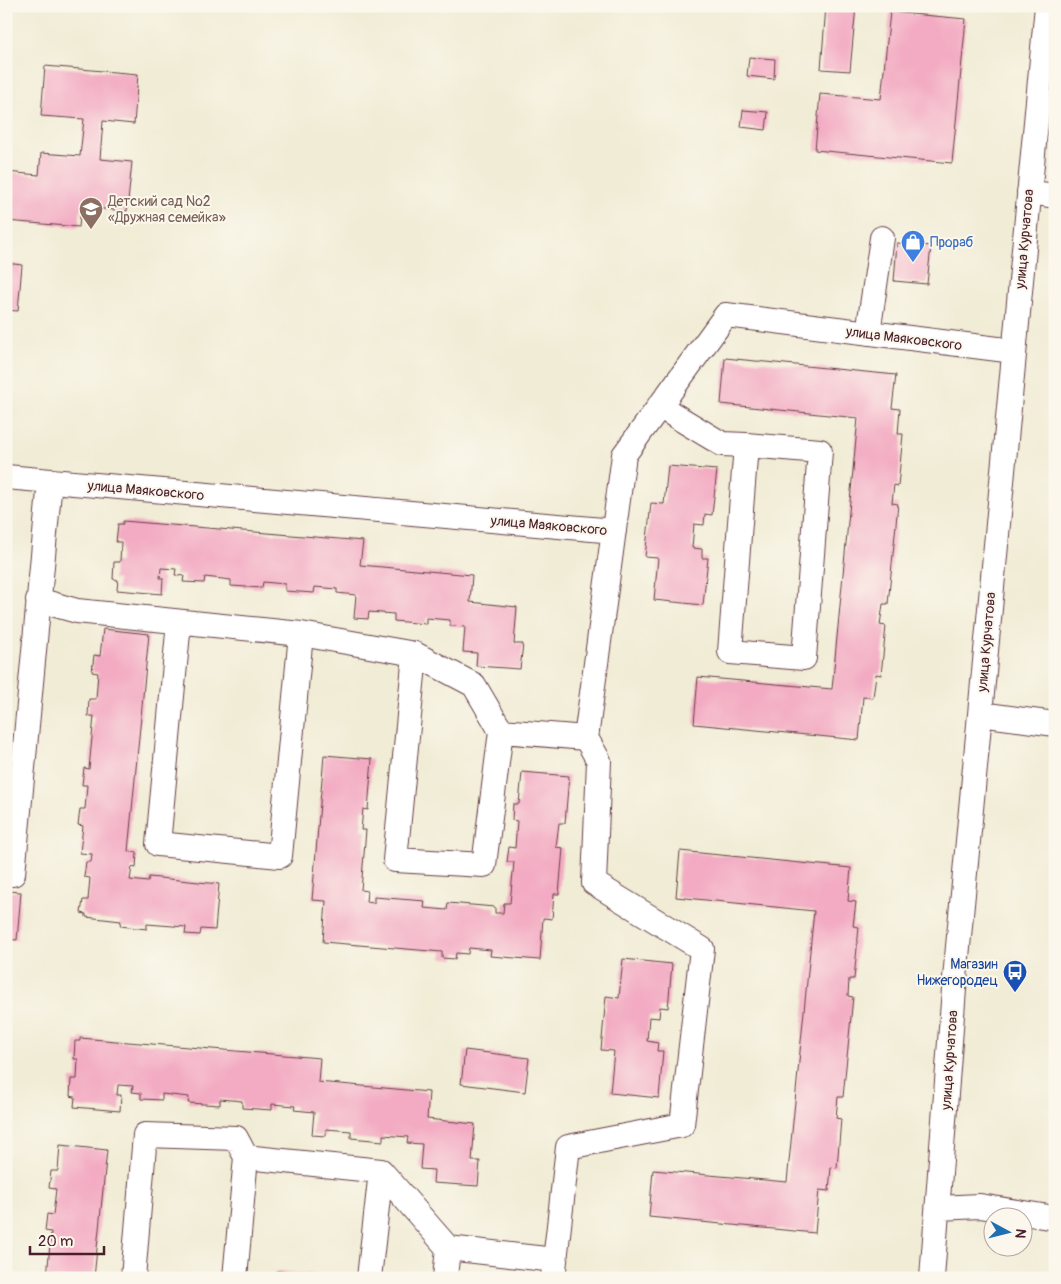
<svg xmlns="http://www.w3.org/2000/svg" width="1061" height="1284" viewBox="0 0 1061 1284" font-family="Pangolin,sans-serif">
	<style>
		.building { fill: #f3abc3 }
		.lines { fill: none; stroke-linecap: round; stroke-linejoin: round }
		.minor-casing { stroke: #633e44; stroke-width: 26 }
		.minor { stroke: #fff; stroke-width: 24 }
		.labels { text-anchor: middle; stroke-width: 4; stroke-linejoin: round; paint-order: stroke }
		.education-label { font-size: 14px; fill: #785e54; stroke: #fbf7ec; text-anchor: start }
		.street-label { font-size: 14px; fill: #4a1f2b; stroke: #fbf7ec }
		.shop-label { font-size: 14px; fill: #366cbe; stroke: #fbf7ec; text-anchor: start }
		.transit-label { font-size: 14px; fill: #164399; stroke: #fbf7ec; text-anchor: end }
	</style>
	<rect width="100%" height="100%" fill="#fbf7ec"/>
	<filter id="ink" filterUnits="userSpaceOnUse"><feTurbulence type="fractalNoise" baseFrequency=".02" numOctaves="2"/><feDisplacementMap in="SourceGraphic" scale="10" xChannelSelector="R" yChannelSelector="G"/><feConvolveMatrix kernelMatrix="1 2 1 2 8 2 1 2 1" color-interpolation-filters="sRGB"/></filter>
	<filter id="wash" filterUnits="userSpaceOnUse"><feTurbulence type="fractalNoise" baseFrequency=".0096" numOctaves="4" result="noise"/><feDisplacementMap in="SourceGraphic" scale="20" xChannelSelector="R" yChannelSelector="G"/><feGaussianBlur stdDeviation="1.12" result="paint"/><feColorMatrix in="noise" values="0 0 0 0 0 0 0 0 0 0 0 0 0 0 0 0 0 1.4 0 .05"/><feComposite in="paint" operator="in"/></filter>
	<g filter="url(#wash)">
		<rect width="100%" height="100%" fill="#f1ecd5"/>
		<g id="blocks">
			<path class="building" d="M826,6H856L850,71L821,69Z
				M890,12L966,19L952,163L815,150L820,94L881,99Z
				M749,57L775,59L774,79L747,76Z
				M45,66L138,74L134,124L103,121L100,159L132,162L127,211L81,207L79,227L6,221V172L39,175L41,153L80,156L84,119L41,116Z
				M743,110L768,112L766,130L741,127Z
				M897,243L931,246L927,284L894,281Z
				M6,263L22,265L18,311L6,310Z
				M725,358L896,375L892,408L900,409L898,434H903L898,486L894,485L892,503L898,504L888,604H883L880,625L886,626L881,675L876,674L873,698L863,697L859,740L694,724L698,677L832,689L858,418L721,404Z
				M668,466L717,470L712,515L705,514L704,525L694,524L692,548L702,549V558H708L703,605L654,600L658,558L645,557L651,503L664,504Z
				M123,521L363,541L360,565L472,575L470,602L517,607L514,644H523L520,669L476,666L477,653L463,652L465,627L450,626V620L426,618V624L394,621V614L369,612L368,619L354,618L356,595L337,593V589L315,587L314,593L285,591V584L263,582L262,588L231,586V580L205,577L204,583L183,582L184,576L175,575L176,569L161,568L160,578H163L162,594L117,590L118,580L113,579L114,562H120L121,542H116L118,524H123Z
				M103,629L149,634L128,851L137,852L136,868L132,867L130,880L148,882L149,877L219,884L215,930L201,929L200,935L185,934L186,927L147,924V929L120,926L121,921L86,917V914L81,913L83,900H88L90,878L84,877L86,862H91L92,854L80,853L83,826L78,825L80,809H85L87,785H82L84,768L89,769L94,716H88L89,699H96L98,673L92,672L94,655L100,656Z
				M324,755L372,759L368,810L363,809L361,830H366L361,890L367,891L366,902L374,903V897L425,901L424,908L447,910L448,903L495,907V913H503L504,903H510L514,862H507L509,847L515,848L517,821L512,820L513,804H519L522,772L569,776L565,823H559L556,847L563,848L559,894H554L552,919L543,918L540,960L490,956L491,950L469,948L468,954L456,953L455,959L442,958V952L323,942L326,901L312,900Z
				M680,851L851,868L848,901L856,902L853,926L859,927L854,979H849L848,996L853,997L843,1097H838L836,1118L841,1119L837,1168L831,1167L829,1191L819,1190L815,1233L649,1217L653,1170L787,1182L814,911L676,897Z
				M6,891L21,892L17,940L6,939Z
				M623,959L672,964L668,1008L660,1007L659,1018L649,1017L647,1041L658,1043L657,1051H663L659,1098L610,1093L614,1051L601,1050L606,996L619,998Z
				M80,1038L320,1058L318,1082L429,1092L427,1119L475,1124L472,1161H480L478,1186L433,1183L434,1170L420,1169L422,1144L407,1143L408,1137L383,1135V1141L351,1138V1131L326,1129V1136L312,1135L314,1112L294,1110L295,1106L272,1104V1110L242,1108V1101L220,1099V1105L188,1103L189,1097L162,1094V1100L141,1099V1093L132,1092L133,1086L118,1085L117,1095H121L120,1111L74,1107L75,1097L70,1096L71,1079H77L78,1059H74L75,1041H80Z
				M465,1050L529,1058L525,1092L461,1084Z
				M60,1145L107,1150L94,1278H47L51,1232L45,1231L47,1214L53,1215L56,1189L49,1188L51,1171H58Z
				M277,1271L325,1275V1278H276Z"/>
		</g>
	</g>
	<g filter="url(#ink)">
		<use href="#blocks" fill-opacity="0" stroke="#633e44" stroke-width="1"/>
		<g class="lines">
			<defs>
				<path id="minor" d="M1029,192L1055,196
					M868,333L882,238
					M659,406L722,444L746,445L730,652L804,658L820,451L746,445
					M6,477L614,531
					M38,600L77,611L301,634L415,654L474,685L501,731L586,738
					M179,622L158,844L280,856L301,634
					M415,654L395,860L484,865L501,731
					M980,714L1055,724
					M13,874L50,481
					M381,1171L448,1248
					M938,1208L980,1206L1055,1218
					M133,1278L145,1135L236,1138L246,1157
					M235,1278L246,1157L381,1171L369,1278
					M445,1278L448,1248L555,1260
					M553,1278L568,1147L682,1125L702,949L594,883L599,761L586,738L624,455L726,315L1014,351
					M932,1278L954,989L1047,6"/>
			</defs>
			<use href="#minor" class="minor-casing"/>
			<use href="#minor" class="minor"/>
		</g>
	</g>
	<defs>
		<symbol id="school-pin" viewBox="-11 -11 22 30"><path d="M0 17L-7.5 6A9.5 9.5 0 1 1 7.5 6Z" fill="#8d6e63" stroke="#fbf7ec"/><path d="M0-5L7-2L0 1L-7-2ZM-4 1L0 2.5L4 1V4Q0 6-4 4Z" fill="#fff"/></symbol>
		<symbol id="shop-pin" viewBox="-11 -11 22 30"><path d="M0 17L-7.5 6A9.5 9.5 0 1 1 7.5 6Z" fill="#3f7fe0" stroke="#fbf7ec"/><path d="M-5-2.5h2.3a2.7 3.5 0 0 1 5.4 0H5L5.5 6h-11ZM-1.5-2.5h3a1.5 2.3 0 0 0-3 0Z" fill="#fff"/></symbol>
		<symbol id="bus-pin" viewBox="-11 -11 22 30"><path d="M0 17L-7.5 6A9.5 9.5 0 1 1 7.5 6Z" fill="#1a4fb4" stroke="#fbf7ec"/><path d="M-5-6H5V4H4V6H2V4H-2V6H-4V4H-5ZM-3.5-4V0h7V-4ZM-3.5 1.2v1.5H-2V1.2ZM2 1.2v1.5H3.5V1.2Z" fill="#fff"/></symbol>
	</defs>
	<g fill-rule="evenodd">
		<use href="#school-pin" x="77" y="195" width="28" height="38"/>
		<use href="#shop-pin" x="899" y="228" width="28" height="38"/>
		<use href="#bus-pin" x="1001" y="958" width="28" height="38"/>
	</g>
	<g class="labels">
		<g class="education-label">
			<text x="108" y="206">Детский сад №2<tspan x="108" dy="16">«Дружная семейка»</tspan></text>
		</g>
		<g class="street-label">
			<text transform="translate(1024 239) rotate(-85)" y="5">улица Курчатова</text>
			<text transform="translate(904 338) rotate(7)" y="5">улица Маяковского</text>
			<text transform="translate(146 490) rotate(5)" y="5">улица Маяковского</text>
			<text transform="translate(549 525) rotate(5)" y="5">улица Маяковского</text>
			<text transform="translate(986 642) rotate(-85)" y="5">улица Курчатова</text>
			<text transform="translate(949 1060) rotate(-86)" y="5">улица Курчатова</text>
		</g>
		<g class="shop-label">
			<text x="930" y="247">Прораб</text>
		</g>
		<g class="transit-label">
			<text x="998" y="969">Магазин<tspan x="998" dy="16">Нижегородец</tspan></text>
		</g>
	</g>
	<rect width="1061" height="1284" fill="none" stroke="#fbf7ec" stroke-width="25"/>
	<g transform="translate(1008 1232) rotate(97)"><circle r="24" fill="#fbf7ec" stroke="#b4a19f"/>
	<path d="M0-4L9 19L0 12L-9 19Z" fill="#1f6fb2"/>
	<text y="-8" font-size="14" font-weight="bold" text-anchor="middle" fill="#4a1f2b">N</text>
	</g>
	<path d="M30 1246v8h74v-8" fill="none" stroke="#4a1f2b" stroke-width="2.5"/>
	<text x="38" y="1246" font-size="15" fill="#4a1f2b" stroke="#fbf7ec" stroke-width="4" paint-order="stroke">20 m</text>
</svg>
